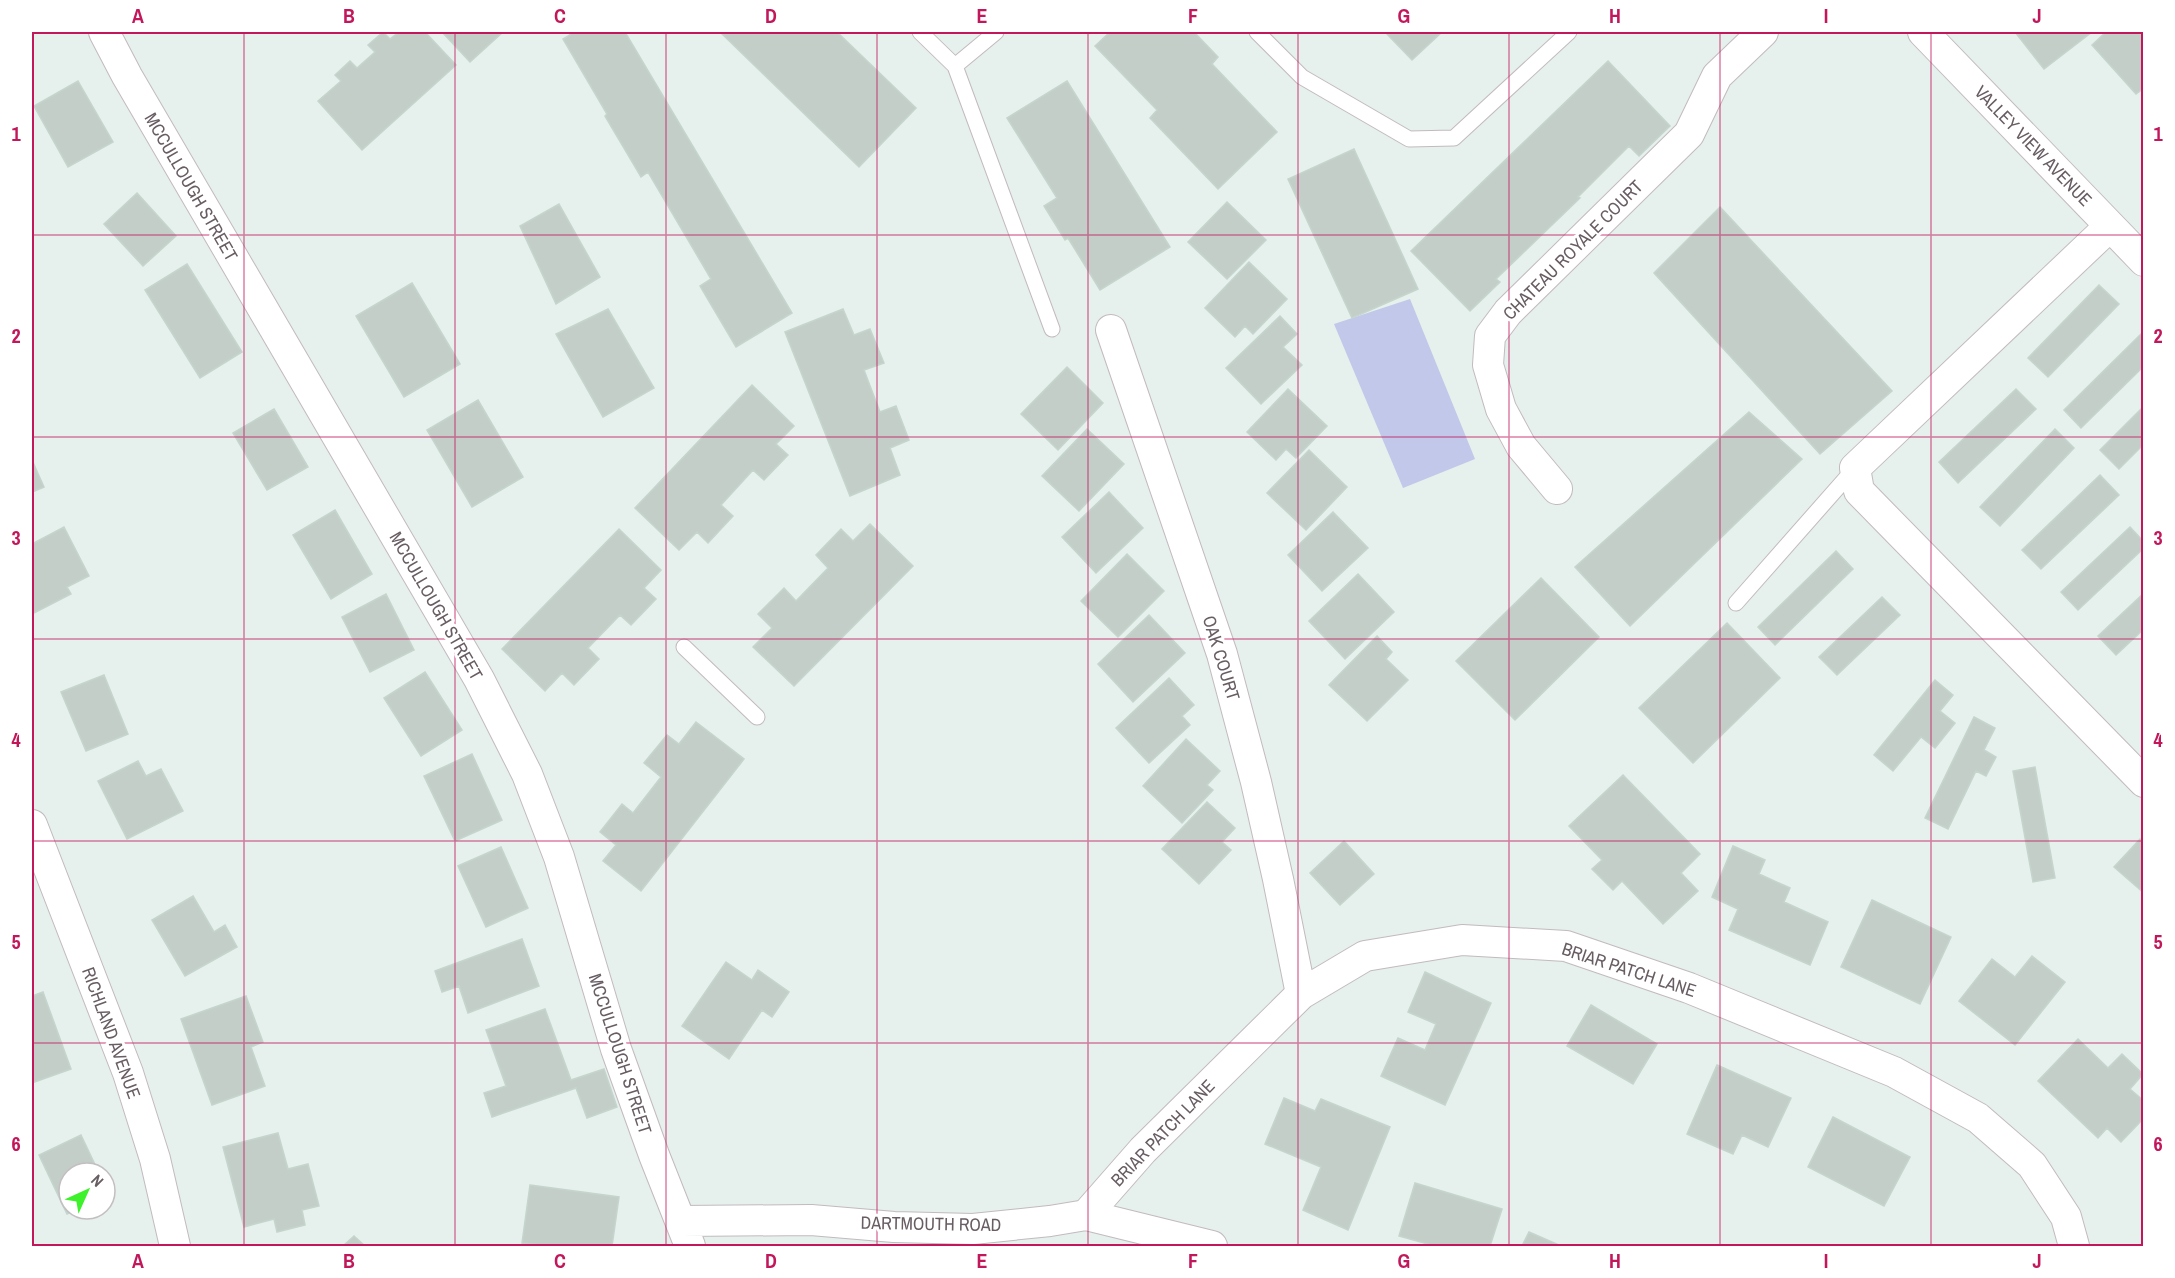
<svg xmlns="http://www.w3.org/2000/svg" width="2175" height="1278" viewBox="0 0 2175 1278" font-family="'Archivo Narrow',sans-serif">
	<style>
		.green { fill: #c1c8e9 }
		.building { fill: #c4cec9; stroke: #c4d5cd; stroke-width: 1.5 }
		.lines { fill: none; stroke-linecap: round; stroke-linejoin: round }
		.service-casing { stroke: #c2babf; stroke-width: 17 }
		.minor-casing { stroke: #c2babf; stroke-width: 32 }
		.service { stroke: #fff; stroke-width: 15 }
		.minor { stroke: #fff; stroke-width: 30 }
		.grid { fill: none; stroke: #c2185b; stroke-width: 1.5; stroke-opacity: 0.55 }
		.labels { text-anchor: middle; stroke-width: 6; stroke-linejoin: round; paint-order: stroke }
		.street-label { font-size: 18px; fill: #675d63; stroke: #fff }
		.neatline { fill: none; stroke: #c2185b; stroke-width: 2 }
		.grid-label { font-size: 20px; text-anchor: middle; font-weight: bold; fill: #c2185b }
	</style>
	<rect width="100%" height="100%" fill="#e6f0ec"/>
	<path class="green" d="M1410,299L1475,459L1403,488L1334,324Z"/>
	<path class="building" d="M383,32L390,39L399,32H425L456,65L362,150L318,101L341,81L335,75L350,61L357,68L375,52L368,45Z
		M442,32H503L470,62Z
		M568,32H625L792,313L736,347L700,286L711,279L648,172L641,177L605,116L607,114L563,39L570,35Z
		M720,32H837L916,108L859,167Z
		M1110,32H1194L1218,57L1212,64L1277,132L1218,189L1150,118L1157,110L1095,46Z
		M1385,32H1442L1412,60Z
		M2015,32H2092L2044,69Z
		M2106,32H2144V88L2136,94L2092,45Z
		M1608,61L1670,126L1639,156L1629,146L1578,197L1580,198L1496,279L1500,282L1470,311L1411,251Z
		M78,81L113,142L68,167L34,106Z
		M1067,81L1170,247L1100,290L1068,238L1065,240L1044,206L1057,198L1007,118Z
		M1354,149L1418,289L1352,318L1288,179Z
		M137,193L176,236L143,266L104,224Z
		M1227,202L1266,240L1227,279L1188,242Z
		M559,204L600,277L556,304L520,226Z
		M1720,207L1892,391L1820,454L1654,273Z
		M1249,262L1287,299L1253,334L1245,326L1235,337L1205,308Z
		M187,264L242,352L200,378L145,290Z
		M412,283L460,364L404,397L356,316Z
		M2099,285L2119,304L2048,377L2028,358Z
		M608,309L654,388L603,417L556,334Z
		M843,309L854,335L870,329L884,363L864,370L880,412L896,406L909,440L890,448L900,475L850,496L785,332Z
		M1280,316L1297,334L1283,347L1302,365L1261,404L1226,368Z
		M2144,331V366L2081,428L2064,410Z
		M1067,367L1103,403L1058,450L1021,414Z
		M752,385L794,426L776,444L788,455L764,480L753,470L721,505L733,516L708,543L697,532L679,550L635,508Z
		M1288,389L1327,426L1296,458L1286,449L1276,460L1247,432Z
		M2016,389L2036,409L1958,483L1939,462Z
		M478,400L523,477L472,507L427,430Z
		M2144,406V444L2119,469L2100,450Z
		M274,409L308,467L267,490L233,433Z
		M1749,412L1802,459L1630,626L1575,567Z
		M1087,429L1124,464L1079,511L1042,476Z
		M2055,429L2074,448L2000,526L1980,507Z
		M1309,450L1347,487L1306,530L1267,493Z
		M32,460L44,487L32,492Z
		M2100,475L2119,495L2041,569L2022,550Z
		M1109,492L1143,528L1096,573L1062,537Z
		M335,510L372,574L331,599L293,535Z
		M1333,512L1368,548L1322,591L1288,555Z
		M870,524L913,566L794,686L753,647L772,628L758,614L784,588L796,601L828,568L816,555L841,529L853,541Z
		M64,527L89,576L67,587L71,594L32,614V544Z
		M2130,527L2144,542V548L2078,610L2061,592Z
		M619,529L661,570L644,588L656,599L631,625L620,615L588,648L599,659L574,685L562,673L545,691L502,649Z
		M1836,551L1853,569L1775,645L1758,627Z
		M1127,554L1164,591L1118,637L1081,601Z
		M1358,574L1394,612L1345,659L1309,621Z
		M1541,578L1599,637L1515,720L1456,661Z
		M2144,593V629L2116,655L2098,636Z
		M386,594L414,650L370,672L342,617Z
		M1882,597L1900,615L1837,675L1819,657Z
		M1149,615L1185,653L1133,702L1098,664Z
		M1727,623L1780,678L1693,763L1639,708Z
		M1377,636L1392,652L1386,659L1408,680L1367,721L1329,685Z
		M425,672L462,730L421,756L384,698Z
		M104,675L128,734L86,751L61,692Z
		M1169,678L1194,705L1182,716L1190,725L1149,763L1116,728Z
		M1935,680L1953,695L1940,711L1955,723L1935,748L1921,737L1893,771L1874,755Z
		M1974,717L1995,728L1984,750L1996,757L1986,776L1976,771L1948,829L1925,818Z
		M696,722L744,759L641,891L603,861L616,845L600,832L622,804L633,813L661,777L644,763L667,735L679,744Z
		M1186,739L1220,771L1207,785L1213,790L1182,823L1143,786Z
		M472,754L502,820L455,841L424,776Z
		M138,761L146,776L161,769L183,811L127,839L98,781Z
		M2035,767L2055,878L2033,882L2013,771Z
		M1623,775L1700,854L1681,873L1698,891L1663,924L1622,881L1613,890L1592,869L1602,860L1569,826Z
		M1207,802L1235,828L1222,842L1231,850L1199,884L1162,849Z
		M2140,839L2144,843V893L2114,867Z
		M1344,841L1374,874L1340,905L1310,873Z
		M1733,846L1765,860L1759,874L1790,888L1784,902L1828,922L1810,965L1729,930L1738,909L1712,897Z
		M501,847L528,908L486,927L458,866Z
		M193,896L214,932L225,925L237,947L185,976L152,920Z
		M1872,900L1951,937L1920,1004L1841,967Z
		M522,939L539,986L468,1013L459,986L442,992L435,971Z
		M2032,956L2065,982L2015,1045L1959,1001L1992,959L2015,977Z
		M726,962L752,980L758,970L789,992L772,1017L762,1010L729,1059L682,1026Z
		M1425,972L1491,1003L1445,1105L1381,1076L1398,1038L1425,1050L1436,1024L1408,1012Z
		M43,992L71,1069L32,1083V996Z
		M246,996L263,1042L251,1047L265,1086L212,1105L181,1019Z
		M1591,1005L1657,1044L1633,1084L1567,1046Z
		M545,1009L571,1080L604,1069L617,1107L587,1118L576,1088L492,1117L484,1093L506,1086L486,1030Z
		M2078,1039L2108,1068L2122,1054L2143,1074L2130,1089L2144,1101V1118L2121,1142L2107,1128L2098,1138L2038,1081Z
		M1717,1065L1791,1098L1768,1147L1742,1135L1733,1154L1687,1134Z
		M1284,1098L1315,1111L1321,1099L1390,1127L1348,1230L1303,1210L1321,1167L1265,1144Z
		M1833,1117L1910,1157L1884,1206L1808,1167Z
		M278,1133L288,1169L308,1164L319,1206L302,1210L305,1225L277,1232L274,1219L244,1227L223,1147Z
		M81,1135L99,1173H69V1209H78L67,1214L39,1155Z
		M1415,1183L1502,1209L1490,1246H1435L1399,1236Z
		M530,1185L619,1197L612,1246H547L522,1243Z
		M1529,1232L1561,1246H1522Z
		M354,1236L365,1246H343Z"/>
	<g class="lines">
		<defs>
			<path id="service" d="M920,32L955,66L1052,329
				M1257,32L1302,77L1409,139L1454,138L1569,32
				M955,66L996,32
				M1736,603L1855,468
				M684,647L757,717"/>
			<path id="minor" d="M104,32L127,76L479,679L527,774L559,857L616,1049L654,1155L690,1246
				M1923,32L2144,261
				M2110,226L1855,468L1859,491L2144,782
				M1111,330L1222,654L1256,782L1278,879L1301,994
				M1557,489L1521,446L1501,409L1488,365L1490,336L1508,312L1689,134L1717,76L1763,32
				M32,825L128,1073L155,1159L175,1246
				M1086,1215L1143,1150L1301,994L1365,956L1462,940L1566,946L1689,988L1894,1072L1978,1118L2032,1165L2066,1217L2074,1246
				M681,1221L811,1220L894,1227L973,1229L1050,1221L1086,1215L1212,1246"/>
		</defs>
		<use href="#service" class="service-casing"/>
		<use href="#minor" class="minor-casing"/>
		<use href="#service" class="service"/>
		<use href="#minor" class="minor"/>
	</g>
	<path class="grid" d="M244,32V1246M455,32V1246M666,32V1246M877,32V1246M1088,32V1246M1298,32V1246M1509,32V1246M1720,32V1246M1931,32V1246M32,235H2144M32,437H2144M32,639H2144M32,841H2144M32,1043H2144"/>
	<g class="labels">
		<g class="street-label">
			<text transform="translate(2033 146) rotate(46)" y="6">VALLEY VIEW AVENUE</text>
			<text transform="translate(191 187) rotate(60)" y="6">MCCULLOUGH STREET</text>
			<text transform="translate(1573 250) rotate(-45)" y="6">CHATEAU ROYALE COURT</text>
			<text transform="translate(436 606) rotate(60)" y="6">MCCULLOUGH STREET</text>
			<text transform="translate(1221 658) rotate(73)" y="6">OAK COURT</text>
			<text transform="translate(1629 970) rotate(18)" y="6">BRIAR PATCH LANE</text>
			<text transform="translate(111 1033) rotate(70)" y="6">RICHLAND AVENUE</text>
			<text transform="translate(620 1054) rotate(72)" y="6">MCCULLOUGH STREET</text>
			<text transform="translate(1163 1133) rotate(-46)" y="6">BRIAR PATCH LANE</text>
			<text transform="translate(931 1224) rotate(1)" y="6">DARTMOUTH ROAD</text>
		</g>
	</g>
	<rect width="2175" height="1278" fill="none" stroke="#ffffff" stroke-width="66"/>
	<g transform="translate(87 1191) rotate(45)"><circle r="28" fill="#ffffff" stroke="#c2bec1" stroke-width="1.5"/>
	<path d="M0-4.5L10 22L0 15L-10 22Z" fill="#3df12b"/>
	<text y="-9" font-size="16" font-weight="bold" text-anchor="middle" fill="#675d63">N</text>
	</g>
	<rect x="33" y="33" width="2109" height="1212" class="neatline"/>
	<g class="grid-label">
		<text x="138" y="23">A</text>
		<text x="349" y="23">B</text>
		<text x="560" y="23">C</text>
		<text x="771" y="23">D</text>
		<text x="982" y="23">E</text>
		<text x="1193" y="23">F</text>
		<text x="1404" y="23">G</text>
		<text x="1615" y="23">H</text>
		<text x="1826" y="23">I</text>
		<text x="2037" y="23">J</text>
		<text x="16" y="141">1</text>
		<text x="2158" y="141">1</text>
		<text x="16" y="343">2</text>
		<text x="2158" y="343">2</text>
		<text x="16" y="545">3</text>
		<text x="2158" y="545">3</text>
		<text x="16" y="747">4</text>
		<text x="2158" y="747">4</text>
		<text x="16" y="949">5</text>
		<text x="2158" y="949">5</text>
		<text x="16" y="1151">6</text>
		<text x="2158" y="1151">6</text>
		<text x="138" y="1268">A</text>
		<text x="349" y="1268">B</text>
		<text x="560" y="1268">C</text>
		<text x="771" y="1268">D</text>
		<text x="982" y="1268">E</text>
		<text x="1193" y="1268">F</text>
		<text x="1404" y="1268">G</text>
		<text x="1615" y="1268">H</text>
		<text x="1826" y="1268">I</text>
		<text x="2037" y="1268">J</text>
	</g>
</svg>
